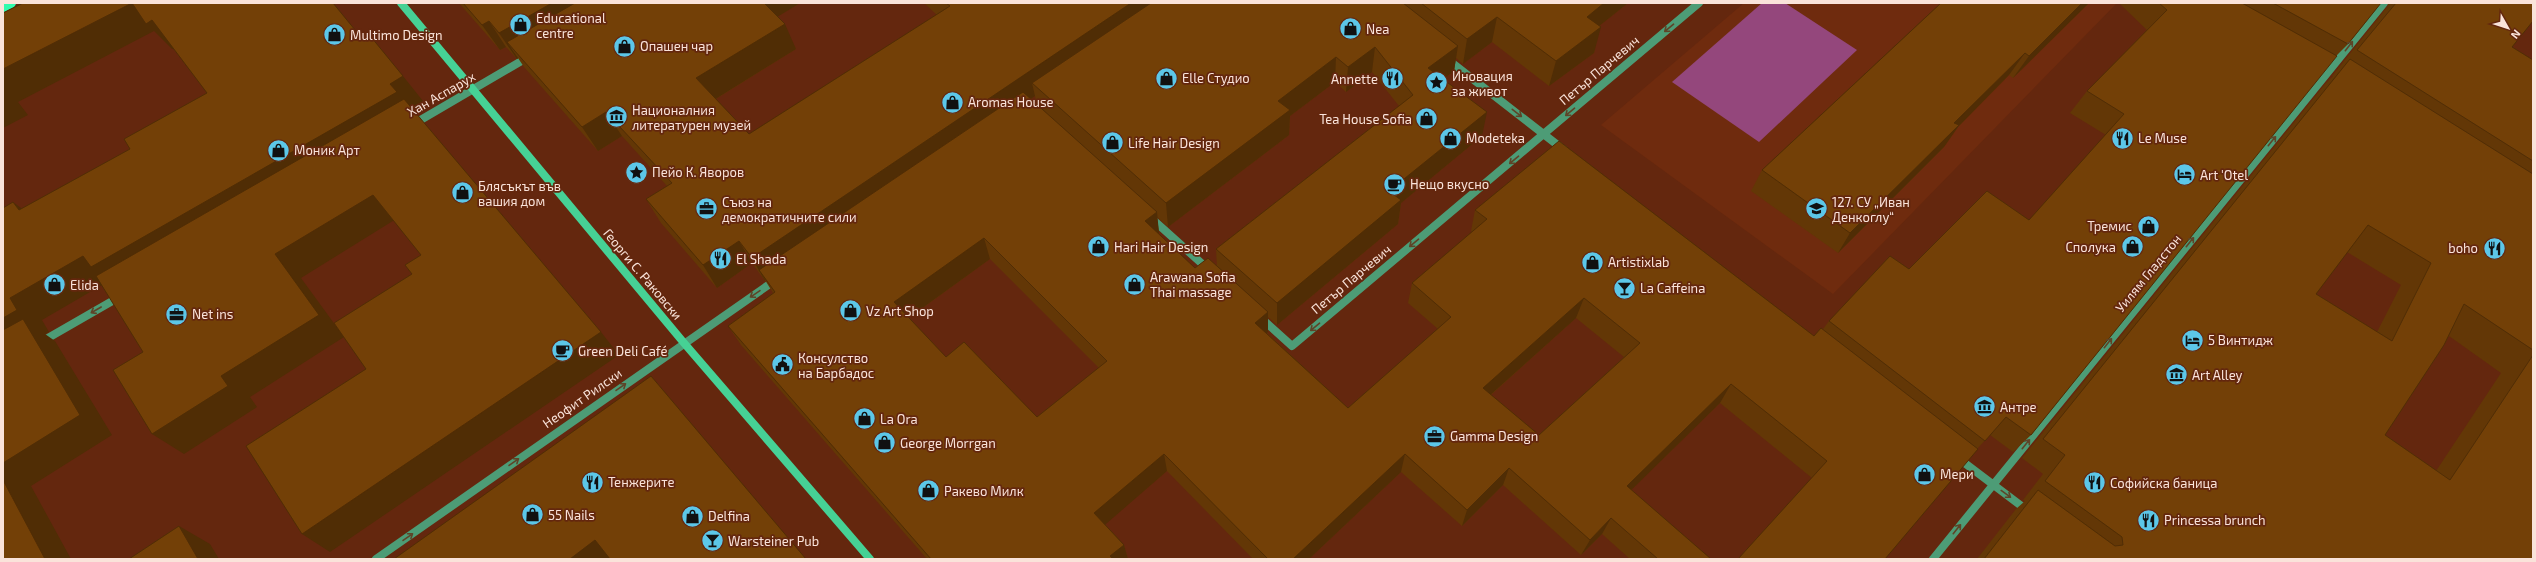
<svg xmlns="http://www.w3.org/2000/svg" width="2536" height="562" viewBox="0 0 2536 562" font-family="'Exo 2',sans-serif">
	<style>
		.built { fill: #6f2b0e }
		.green { fill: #94477c }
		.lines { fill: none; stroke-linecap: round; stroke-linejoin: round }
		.street { stroke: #4d9c76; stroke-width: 8 }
		.secondary { stroke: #46d195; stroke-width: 8 }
		.primary { stroke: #32fbad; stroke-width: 10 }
		.wall { fill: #633706; fill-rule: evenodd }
		.shaded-wall { fill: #502d05 }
		.building { fill: #734007; stroke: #502d05; fill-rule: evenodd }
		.oneway { stroke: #5e4428 }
		.labels { text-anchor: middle; stroke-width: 3.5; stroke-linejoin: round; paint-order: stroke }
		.poi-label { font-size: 13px; fill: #fae3da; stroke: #64270e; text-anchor: start }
		.street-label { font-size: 13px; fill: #fae3da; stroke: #64270e }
	</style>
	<rect width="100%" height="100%" fill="#64270e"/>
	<path class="built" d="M1744,3H2117L1833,294L1601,125Z"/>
	<path class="green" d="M1762,3H1785L1857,50L1759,142L1672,82Z"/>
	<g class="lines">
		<path class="street" d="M1447,59L1564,150
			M412,125L530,56
			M1150,217L1209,270
			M1260,317L1292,346L1699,3
			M41,342L121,296
			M1958,458L2028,511
			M376,559L777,279
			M1933,559L2384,3"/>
		<path class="secondary" d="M401,3L684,343L870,559"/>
		<path class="primary" d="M3,7L11,3"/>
	</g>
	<path class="wall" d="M459,3H800L778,16L796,49L716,99L749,134L937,15L924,3H1628L1599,26L1594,53L1549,86L1492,42L1463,64L1456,58L1454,71L1443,79L1482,136L1401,203L1398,224L1277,325L1268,317V332L1267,333L1348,408L1438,329L1408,303L1412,283L1472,232L1471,231L1475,210L1814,336L1823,329L1829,321L1909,269L2029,220L2106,135L2070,113L2087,91L2147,30L2119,3H2381L2348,44L2336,56L2031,435L2013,452L1990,435L1977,449L1812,478L1720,403L1631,490L1711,559H1630L1602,534L1581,555L1503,485L1462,526L1401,472L1309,559H1253L1167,471L1105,524L1124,545L1128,559H927L741,345L728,326L773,293L765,280V281L752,263L717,288L661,223L646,199L667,186L622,136L598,151L524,67L518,58L517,59L506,47L500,50ZM1372,72L1399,106L1216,249L1217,267L1195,268L1159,234V233L1157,217L1168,227L1289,135L1290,116L1335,82L1346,92ZM1035,96L1036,104L1031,99ZM990,259L1099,368L1037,417L946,357L909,318ZM1576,318L1624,357L1539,435L1491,395Z
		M1941,3H2089L2013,78L2009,75L1958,127L1944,147L1838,253L1751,191L1762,170Z
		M2388,3H2533V24L2531,23L2512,47L2533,60V559H1977L2016,509L2025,501L2023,500L2043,474L2022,458L2325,84L2333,76H2332L2388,6ZM2347,252L2401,285L2377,332L2316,294ZM2449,336L2501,373L2436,471L2385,435Z"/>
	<path class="shaded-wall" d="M132,3L152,20L178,46L172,49L154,31L18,102L28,115L3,128V69Z
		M552,3H612L507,42L518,58L517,59L499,33Z
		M760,3H800L769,22Z
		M1131,3H1171L1032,83L1035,96L766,280L759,270L765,280V281L752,258Z
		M1604,3H1628L1579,42L1587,17Z
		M2082,3H2089L2013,78L2029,56Z
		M1497,17L1492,42L1463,64L1467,39Z
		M489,21L506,47L500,50L482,25Z
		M785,24L796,49L709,103L696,78Z
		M1601,27L1594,53L1549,86L1556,61Z
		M1458,46L1454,71L1424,93L1428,68Z
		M1375,47L1372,72L1346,92L1348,67Z
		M2025,53L2009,75L1958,127L1944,147L1838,253L1850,233L1954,123Z
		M1336,57L1335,82L1290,116L1289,135L1168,227L1166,203L1278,101Z
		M403,76L423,101L109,281L42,320L49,332L45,334L55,341L112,435L31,486L71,559H45L3,480V318L10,298L83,256Z
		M606,112L622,136L598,151L582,127Z
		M1487,112L1482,136L1401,203L1398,224L1277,325V303L1389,191Z
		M373,195L396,219L301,278L344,337L250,397L257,407L184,454L152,434L221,376L275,254Z
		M13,202L44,225L19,210Z
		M1157,212L1159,233L1148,242L1145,221Z
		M984,238L990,259L903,322L894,302Z
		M739,241L752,263L717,288L703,265Z
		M1584,298L1576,318L1478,406L1483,388Z
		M1268,312V332L1256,342L1255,323Z
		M601,332L619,355L330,552L302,534Z
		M1731,384L1720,403L1618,503L1627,486Z
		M1164,454L1167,471L1099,530L1094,513Z
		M1405,454L1401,472L1309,559H1293Z
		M1509,468L1503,485L1462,526L1467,510Z
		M1611,518L1602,534L1581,555L1590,540Z
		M179,526L210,544L219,559H198Z
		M595,540L614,559H570Z
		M1124,545L1128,559H1111L1110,556Z"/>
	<path class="building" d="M23,3H333L360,36L367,32L403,76L390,84L397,92L91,267L83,256L10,298L17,310L3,318V208L13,202L19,210L130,149L124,139L207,93L152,20L146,24L132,3L3,69V13Z
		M463,3H552L499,33L489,21L482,25Z
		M575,3H764L785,24L696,78L749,134L950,6L946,3H1131L752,258L739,241L703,265L646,199L672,183L606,112L582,127L507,42Z
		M1151,3H1403L1458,46L1428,68L1487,112L1389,191L1401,200L1277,303L1216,249L1413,95L1375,47L1348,67L1336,57L1278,101L1290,110L1166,203L1032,83Z
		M1421,3H1604L1587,17L1601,27L1556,61L1497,17L1467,39Z
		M1941,3H2082L2029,56L2025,53L1954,123L1959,125L1850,233L1762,170Z
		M2159,3H2242L2337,56L2031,435L2006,417L1985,441L1829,321L1890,256L1909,269L1987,191L2029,220L2124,114L2087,91L2167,10Z
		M2273,3H2381L2348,44Z
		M2396,3H2533V21L2512,47L2533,60V161L2357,50Z
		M2350,59L2533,174V350L2464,304L2444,345L2385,435L2450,480L2533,355V559H1984L2038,490L2115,546L2123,545L2122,537L2045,481L2065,455L2043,439ZM2368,225L2431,263L2392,341L2316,294Z
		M1023,92L1157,212L1145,221L1195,268L1208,258L1268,312L1255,323L1348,408L1451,317L1412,283L1487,219L1475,210L1559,141L1814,336L1821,328L1978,449L1885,559H1738L1827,461L1731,384L1627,486L1711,559H1658L1611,518L1590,540L1509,468L1467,510L1405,454L1293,559H1268L1164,454L1094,513L1124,545L1110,556L1113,559H931L728,326L775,292L759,270ZM984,238L1107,361L1037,417L964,342L946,357L894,302ZM1584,298L1640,343L1539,435L1483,388Z
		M404,99L601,332L302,534L246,446L366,369L334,323L412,274L405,265L421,255L373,195L275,254L319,315L221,376L228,386L152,434L113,370L143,352L96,276Z
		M23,319L80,415L3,463V330Z
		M651,376L806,559H610L595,540L570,559H394Z
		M3,480L45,559H3Z
		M179,526L198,559H129Z"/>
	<defs><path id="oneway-shaft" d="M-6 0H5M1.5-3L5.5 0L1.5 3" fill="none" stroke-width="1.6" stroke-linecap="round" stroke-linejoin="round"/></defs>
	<g class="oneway">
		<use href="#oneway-shaft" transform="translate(1669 28) rotate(140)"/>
		<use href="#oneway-shaft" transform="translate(2349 46) rotate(-52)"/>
		<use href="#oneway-shaft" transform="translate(1570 112) rotate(140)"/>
		<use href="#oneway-shaft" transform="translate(1517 113) rotate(38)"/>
		<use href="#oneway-shaft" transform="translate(2272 141) rotate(-51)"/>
		<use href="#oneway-shaft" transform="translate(1514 160) rotate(140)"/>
		<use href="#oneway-shaft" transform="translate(2190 242) rotate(-51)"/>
		<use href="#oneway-shaft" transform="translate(1414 243) rotate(140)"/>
		<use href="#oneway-shaft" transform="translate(755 294) rotate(146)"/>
		<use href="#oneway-shaft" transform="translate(96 310) rotate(150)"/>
		<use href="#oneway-shaft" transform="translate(1315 327) rotate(140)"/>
		<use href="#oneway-shaft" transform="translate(2108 343) rotate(-51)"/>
		<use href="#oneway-shaft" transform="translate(621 387) rotate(-35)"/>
		<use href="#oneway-shaft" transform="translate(2026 444) rotate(-51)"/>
		<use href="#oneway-shaft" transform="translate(514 462) rotate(-35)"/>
		<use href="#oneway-shaft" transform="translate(2006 494) rotate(36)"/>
		<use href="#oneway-shaft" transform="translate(1957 529) rotate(-51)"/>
		<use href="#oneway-shaft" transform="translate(408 537) rotate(-35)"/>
	</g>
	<defs>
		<symbol id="shop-disc" viewBox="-11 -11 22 22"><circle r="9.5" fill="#5cc7e8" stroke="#64270e"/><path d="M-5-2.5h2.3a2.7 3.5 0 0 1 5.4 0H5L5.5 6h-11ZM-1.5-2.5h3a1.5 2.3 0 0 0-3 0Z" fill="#111"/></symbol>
		<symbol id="restaurant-disc" viewBox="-11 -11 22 22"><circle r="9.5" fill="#5cc7e8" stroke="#64270e"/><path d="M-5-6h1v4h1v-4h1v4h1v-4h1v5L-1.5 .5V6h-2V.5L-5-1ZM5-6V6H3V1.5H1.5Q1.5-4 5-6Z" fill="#111"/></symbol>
		<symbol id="sight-disc" viewBox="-11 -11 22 22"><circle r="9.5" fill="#5cc7e8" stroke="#64270e"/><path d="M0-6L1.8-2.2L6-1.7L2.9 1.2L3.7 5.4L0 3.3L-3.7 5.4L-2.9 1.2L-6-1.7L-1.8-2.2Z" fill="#111"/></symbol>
		<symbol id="museum-disc" viewBox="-11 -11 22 22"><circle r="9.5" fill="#5cc7e8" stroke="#64270e"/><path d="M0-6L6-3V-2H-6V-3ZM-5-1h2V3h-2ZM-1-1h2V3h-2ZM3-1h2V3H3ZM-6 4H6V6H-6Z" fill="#111"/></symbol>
		<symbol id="hotel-disc" viewBox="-11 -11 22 22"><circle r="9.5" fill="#5cc7e8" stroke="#64270e"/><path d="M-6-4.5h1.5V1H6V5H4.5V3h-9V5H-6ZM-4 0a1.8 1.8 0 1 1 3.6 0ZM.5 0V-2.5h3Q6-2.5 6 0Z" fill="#111"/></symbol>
		<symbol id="cafe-disc" viewBox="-11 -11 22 22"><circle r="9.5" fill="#5cc7e8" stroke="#64270e"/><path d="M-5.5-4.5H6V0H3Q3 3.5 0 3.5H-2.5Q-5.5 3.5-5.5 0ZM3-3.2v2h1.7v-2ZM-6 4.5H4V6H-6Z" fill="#111"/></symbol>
		<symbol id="office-disc" viewBox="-11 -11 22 22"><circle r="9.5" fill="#5cc7e8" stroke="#64270e"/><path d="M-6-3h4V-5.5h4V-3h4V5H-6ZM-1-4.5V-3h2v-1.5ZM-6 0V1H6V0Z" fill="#111"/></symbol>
		<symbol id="school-disc" viewBox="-11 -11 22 22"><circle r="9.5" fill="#5cc7e8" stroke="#64270e"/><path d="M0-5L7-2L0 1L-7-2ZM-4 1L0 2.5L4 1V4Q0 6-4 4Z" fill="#111"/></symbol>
		<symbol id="bar-disc" viewBox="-11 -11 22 22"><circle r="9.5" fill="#5cc7e8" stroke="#64270e"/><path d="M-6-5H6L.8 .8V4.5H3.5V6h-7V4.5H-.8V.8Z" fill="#111"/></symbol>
		<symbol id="civic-disc" viewBox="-11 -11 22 22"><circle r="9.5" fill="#5cc7e8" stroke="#64270e"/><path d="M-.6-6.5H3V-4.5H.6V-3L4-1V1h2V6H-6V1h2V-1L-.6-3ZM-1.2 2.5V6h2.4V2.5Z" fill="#111"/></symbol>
	</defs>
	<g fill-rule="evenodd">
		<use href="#shop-disc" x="508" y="12" width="25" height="25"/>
		<use href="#shop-disc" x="1338" y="16" width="25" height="25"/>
		<use href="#shop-disc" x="322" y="22" width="25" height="25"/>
		<use href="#shop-disc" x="612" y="34" width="25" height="25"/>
		<use href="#shop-disc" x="1154" y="66" width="25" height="25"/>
		<use href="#restaurant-disc" x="1380" y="66" width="25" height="25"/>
		<use href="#sight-disc" x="1424" y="70" width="25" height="25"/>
		<use href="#shop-disc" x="940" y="90" width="25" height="25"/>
		<use href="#museum-disc" x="604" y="104" width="25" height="25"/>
		<use href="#shop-disc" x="1414" y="106" width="25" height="25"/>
		<use href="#shop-disc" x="1438" y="126" width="25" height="25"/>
		<use href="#restaurant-disc" x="2110" y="126" width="25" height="25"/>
		<use href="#shop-disc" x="1100" y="130" width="25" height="25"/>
		<use href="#shop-disc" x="266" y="138" width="25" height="25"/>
		<use href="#sight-disc" x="624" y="160" width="25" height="25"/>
		<use href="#hotel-disc" x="2172" y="162" width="25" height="25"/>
		<use href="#cafe-disc" x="1382" y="172" width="25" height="25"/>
		<use href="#shop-disc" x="450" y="180" width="25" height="25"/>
		<use href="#office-disc" x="694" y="196" width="25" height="25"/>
		<use href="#school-disc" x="1804" y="196" width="25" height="25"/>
		<use href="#shop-disc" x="2136" y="214" width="25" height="25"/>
		<use href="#shop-disc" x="1086" y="234" width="25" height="25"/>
		<use href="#shop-disc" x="2120" y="234" width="25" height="25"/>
		<use href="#restaurant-disc" x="2482" y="236" width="25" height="25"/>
		<use href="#restaurant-disc" x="708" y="246" width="25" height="25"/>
		<use href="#shop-disc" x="1580" y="250" width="25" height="25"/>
		<use href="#shop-disc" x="1122" y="272" width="25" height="25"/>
		<use href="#shop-disc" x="42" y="272" width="25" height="25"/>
		<use href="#bar-disc" x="1612" y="276" width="25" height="25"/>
		<use href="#shop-disc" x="838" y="298" width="25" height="25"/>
		<use href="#office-disc" x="164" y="302" width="25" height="25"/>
		<use href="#hotel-disc" x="2180" y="328" width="25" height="25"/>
		<use href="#cafe-disc" x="550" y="338" width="25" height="25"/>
		<use href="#civic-disc" x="770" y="352" width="25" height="25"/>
		<use href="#museum-disc" x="2164" y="362" width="25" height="25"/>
		<use href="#museum-disc" x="1972" y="394" width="25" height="25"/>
		<use href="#shop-disc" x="852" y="406" width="25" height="25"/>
		<use href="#office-disc" x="1422" y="424" width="25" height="25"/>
		<use href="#shop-disc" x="872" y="430" width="25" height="25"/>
		<use href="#shop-disc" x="1912" y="462" width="25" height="25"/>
		<use href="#restaurant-disc" x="580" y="470" width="25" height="25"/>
		<use href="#restaurant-disc" x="2082" y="470" width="25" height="25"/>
		<use href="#shop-disc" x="916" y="478" width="25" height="25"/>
		<use href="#shop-disc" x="520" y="502" width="25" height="25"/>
		<use href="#shop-disc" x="680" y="504" width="25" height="25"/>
		<use href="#restaurant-disc" x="2136" y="508" width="25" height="25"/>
		<use href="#bar-disc" x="700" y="528" width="25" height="25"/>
	</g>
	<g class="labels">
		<g class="poi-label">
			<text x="536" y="23">Educational<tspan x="536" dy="15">centre</tspan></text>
			<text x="1366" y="34">Nea</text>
			<text x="350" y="40">Multimo Design</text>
			<text x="640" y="51">Опашен чар</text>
			<text x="1452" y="81">Иновация<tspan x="1452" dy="15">за живот</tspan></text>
			<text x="1182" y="83">Elle Студио</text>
			<text x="1378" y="84" text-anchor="end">Annette</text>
			<text x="968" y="107">Aromas House</text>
			<text x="632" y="115">Националния<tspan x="632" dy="15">литературен музей</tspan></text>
			<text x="1412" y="124" text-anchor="end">Tea House Sofia</text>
			<text x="1466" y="143">Modeteka</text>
			<text x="2138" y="143">Le Muse</text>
			<text x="1128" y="148">Life Hair Design</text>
			<text x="294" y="155">Моник Арт</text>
			<text x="652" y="177">Пейо К. Яворов</text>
			<text x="2200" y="180">Art 'Otel</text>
			<text x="1410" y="189">Нещо вкусно</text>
			<text x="478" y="191">Блясъкът във<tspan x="478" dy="15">вашия дом</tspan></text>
			<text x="722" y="207">Съюз на<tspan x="722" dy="15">демократичните сили</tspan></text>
			<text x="1832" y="207">127. СУ „Иван<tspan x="1832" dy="15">Денкоглу“</tspan></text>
			<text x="2132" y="231" text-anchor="end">Тремис</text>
			<text x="1114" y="252">Hari Hair Design</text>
			<text x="2116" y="252" text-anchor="end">Сполука</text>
			<text x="2478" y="253" text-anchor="end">boho</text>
			<text x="736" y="264">El Shada</text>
			<text x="1608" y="267">Artistixlab</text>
			<text x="1150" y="282">Arawana Sofia<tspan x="1150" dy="15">Thai massage</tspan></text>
			<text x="70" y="290">Elida</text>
			<text x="1640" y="293">La Caffeina</text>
			<text x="866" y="316">Vz Art Shop</text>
			<text x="192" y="319">Net ins</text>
			<text x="2208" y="345">5 Винтидж</text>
			<text x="578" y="356">Green Deli Café</text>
			<text x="798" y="363">Консулство<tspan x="798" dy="15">на Барбадос</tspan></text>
			<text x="2192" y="380">Art Alley</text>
			<text x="2000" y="412">Антре</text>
			<text x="880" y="424">La Ora</text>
			<text x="1450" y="441">Gamma Design</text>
			<text x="900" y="448">George Morrgan</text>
			<text x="1940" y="479">Мери</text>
			<text x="608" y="487">Тенжерите</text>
			<text x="2110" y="488">Софийска баница</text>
			<text x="944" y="496">Ракево Милк</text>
			<text x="548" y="520">55 Nails</text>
			<text x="708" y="521">Delfina</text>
			<text x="2164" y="525">Princessa brunch</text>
			<text x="728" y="546">Warsteiner Pub</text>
		</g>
		<g class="street-label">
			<text transform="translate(1599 70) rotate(-40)" y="5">Петър Парчевич</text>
			<text transform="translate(441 94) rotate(-30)" y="5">Хан Аспарух</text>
			<text transform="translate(2148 273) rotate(-51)" y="5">Уилям Гладстон</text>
			<text transform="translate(643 274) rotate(50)" y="5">Георги С. Раковски</text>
			<text transform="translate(1351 279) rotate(-40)" y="5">Петър Парчевич</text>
			<text transform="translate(582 398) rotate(-35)" y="5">Неофит Рилски</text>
		</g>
	</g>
	<rect width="2536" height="562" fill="none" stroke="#fae3da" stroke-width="8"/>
	<g transform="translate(2508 28) rotate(129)" stroke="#64270e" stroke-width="3" paint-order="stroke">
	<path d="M0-3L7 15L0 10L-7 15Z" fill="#fae3da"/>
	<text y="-6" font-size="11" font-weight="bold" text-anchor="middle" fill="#fae3da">N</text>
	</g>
</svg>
